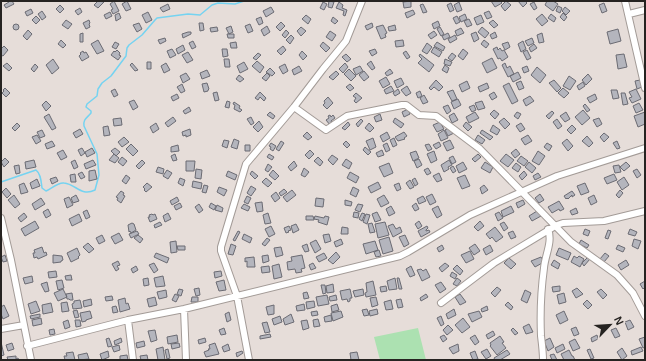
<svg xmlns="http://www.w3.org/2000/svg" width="646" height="361" viewBox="0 0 646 361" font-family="Helvetica,sans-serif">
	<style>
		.green { fill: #ace1b1 }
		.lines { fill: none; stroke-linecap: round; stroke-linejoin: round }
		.stream { stroke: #75d3f1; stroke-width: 1.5 }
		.building { fill: #b4b5bd; stroke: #6b6b73 }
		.street-casing { stroke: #a39b97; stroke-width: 8 }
		.street { stroke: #fff; stroke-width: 6 }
	</style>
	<rect width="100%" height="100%" fill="#e6ddd9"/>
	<path class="green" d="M418,328L426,360H380L374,337Z"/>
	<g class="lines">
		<path class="stream" d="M1,182L36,170C41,174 41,181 42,188L46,191C51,189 58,182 64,183C76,184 81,197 95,190L99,175L97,154L84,126C83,119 87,118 91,113V111L86,107L87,104L97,96L98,89L102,83L111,76L126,56L127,48L129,45L142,35L155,20L157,18L188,14L200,15L212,5L218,3L235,4L244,1"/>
	</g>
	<path class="building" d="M9,1H12L14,4L6,8L4,5L9,2Z
		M98,1L104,2L98,8L94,5Z
		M114,1L119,11L113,14L111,10L113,9L110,4Z
		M127,1L131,9L126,11L122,4Z
		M329,1L334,2L332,8L328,7Z
		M411,1V7L404,8L403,2Z
		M491,1H500L502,3L495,7Z
		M506,1L511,5L505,11L501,6Z
		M518,1H525L527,3L523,7Z
		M547,1H553L558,4L553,11L545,5Z
		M323,2L327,4L324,10L320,8Z
		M339,2L343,5L342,8L347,10L345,16L343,15L344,11L336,8Z
		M459,2L462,10L457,12L454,5Z
		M534,2L537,8L534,10L530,4Z
		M451,3L454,10L450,12L447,5Z
		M604,3L607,11L602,13L599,5Z
		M168,4L170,9L163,12L160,8Z
		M423,4L427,12L423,13L420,5Z
		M60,5L64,9L60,13L56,9Z
		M558,6L562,8L560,13L556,11Z
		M271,7L274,12L266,17L263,11Z
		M565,7L570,11L566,15L562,11Z
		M80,8L82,12L78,15L75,11Z
		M31,9L33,13L27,16L25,12Z
		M413,10L415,14L407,18L405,13Z
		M42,11L46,17L42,20L38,14Z
		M489,11L492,17L487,19L484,13Z
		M110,12L112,16L106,19L104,15Z
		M148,12L152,20L146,23L142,15Z
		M119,13L121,18L116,21L115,15Z
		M563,13L567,17L564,21L560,17Z
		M465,14L467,19L461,22L459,17Z
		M542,14L548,21L542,26L536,19Z
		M551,14L556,18L554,22L548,18Z
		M306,15L311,19L308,24L302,19Z
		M481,15L484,22L477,25L474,18Z
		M36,16L40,20L36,24L32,20Z
		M457,16L460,22L456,24L453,18Z
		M261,17L263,23L259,25L256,19Z
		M333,17L338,21L335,24L331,21Z
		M469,19L472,25L467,27L464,21Z
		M66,20L72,24L68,29L62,25Z
		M89,20L90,23L89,24L90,27L86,29L83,23Z
		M493,20L498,25L494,28L489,23Z
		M438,21L440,26L434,29L432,24Z
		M281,22L285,26L280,31L276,27Z
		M139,23L142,29L137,32L133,25Z
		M199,23H203L204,30L200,31Z
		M372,23L373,27L367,30L365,26Z
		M13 27a3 3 0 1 1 6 0a3 3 0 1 1-6 0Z
		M250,24L253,31L248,33L245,26Z
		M383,25L387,33L385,34L386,37L381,39L376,27Z
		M395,25L396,30L389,31L388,27Z
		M231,26L233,32L229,34L226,28Z
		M267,26L270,32L264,36L261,30Z
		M217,27L218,31L211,32L210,28Z
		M301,27L306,31L301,36L297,31Z
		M440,27L444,34L441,36L437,29Z
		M482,27L489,33L485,38L478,32Z
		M461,28L464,33L457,36L455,31Z
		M618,29L621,41L610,44L607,32Z
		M28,30L32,34L27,40L23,36Z
		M286,30L289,33L285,38L282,35Z
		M330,31L336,35L332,41L326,37Z
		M434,31L437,35L431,39L428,35Z
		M188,32H191V34L183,38L182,34Z
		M476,32L479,39L474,42L471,34Z
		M495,32L497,37L492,39L490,35Z
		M83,33V42H80V34Z
		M448,33L450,37L444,40L442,36Z
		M542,33L544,42L539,43L537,35Z
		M227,34H234V38H228Z
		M291,35L294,38L290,44L286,40Z
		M455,35L457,39L450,43L448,39Z
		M165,38L166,41L160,44L158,40Z
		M532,38L534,43L528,46L525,41Z
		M61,40L66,45L63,48L58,44Z
		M98,40L104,51L97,54L91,44Z
		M403,40L404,46L396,47L395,41Z
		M484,40L489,44L486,48L481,44Z
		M193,41L196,47L192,49L189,43Z
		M523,41L526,49L521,52L518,44Z
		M115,42L119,44L116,49L112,47Z
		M236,42L237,48H231L230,43Z
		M323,42L330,48L326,52L320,46Z
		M437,42L445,47L443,51L434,46Z
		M508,42L510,47L505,50L502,44Z
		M427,43L432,47L427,54L422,51Z
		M534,44L537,48L531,52L529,48Z
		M183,45L185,50L178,54L176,49Z
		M4,46L8,50L3,56L1,55V49Z
		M283,46L286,50L281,55L277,51Z
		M434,47L442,52L439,57L431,52Z
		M497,47L498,50L500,48L502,51L504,50L508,57L502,61L500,58L498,59L493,49Z
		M172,49L176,55L170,58L167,51Z
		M222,49H227L228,56L223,57Z
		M375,49L377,53L372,56L369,51Z
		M463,49L468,53L463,60L458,56Z
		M117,50L120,53L119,55L121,56L118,60L111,55L114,51L115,52Z
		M527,50L531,58L527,60L523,52Z
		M83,51L84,53L86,52L89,57L82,61L79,56L81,54L80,53Z
		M302,51L307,56L303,60L299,55Z
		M406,51L410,57L407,59L403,53Z
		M188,52L193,60L187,63L182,55Z
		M258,53L261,55L256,60L253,58Z
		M452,53L456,56L452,61L448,58Z
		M346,54L351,59L347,62L342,57Z
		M420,54L434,65L429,72L418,63L422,59L419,56Z
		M624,54L627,67L618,69L616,55Z
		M492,58L497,68L487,73L482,63Z
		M53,59L59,68L52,74L46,65Z
		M224,59H229L230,67H225Z
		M445,59L452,62L450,66L444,64Z
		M257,61L264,67L260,73L252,66Z
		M371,61L375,68L372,70L367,64Z
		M147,62H151V69H147Z
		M244,62L248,69L240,73L237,66Z
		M7,63L12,68L9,71L3,66Z
		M132,63L138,70L135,71L130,65Z
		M166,63L170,70L164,73L161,66Z
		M345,63L348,67L343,73L339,69Z
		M505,63L507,68L510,66L514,74L508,77L502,65Z
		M35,64L38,67L34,72L31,69Z
		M285,64L288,71L283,74L279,67Z
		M445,65L449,68L447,73L442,70Z
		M299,66L302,71L294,75L292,70Z
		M360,66L363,71L356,75L353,69Z
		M527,66L529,71L524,73L522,68Z
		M537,67L546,75L540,83L531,75Z
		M270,68L275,73L272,76L266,72Z
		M349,69L356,76L351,81L344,74Z
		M390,69L393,73L387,76L385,73Z
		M207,70L210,76L202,79L200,73Z
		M336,71L339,74L333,80L329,77Z
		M364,71L369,77L364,81L359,75Z
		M518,72L521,78L513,82L510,76Z
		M186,73L190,79L183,83L180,76Z
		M267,73L270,76L266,81L262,78Z
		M588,74L592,79L586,85L582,80Z
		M239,75L244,79L240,82L236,79Z
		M569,76L576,81L570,90L563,86Z
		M386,77L390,84L383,88L379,81Z
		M401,78L404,84L397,88L394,81Z
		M436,80L443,87L439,91L434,87L431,90L429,88Z
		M554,80L561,88L557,92L549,83Z
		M640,80L642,87L637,89L635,81Z
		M467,81L470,88L462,92L459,85Z
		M521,81L524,88L519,90L516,83Z
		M583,82L585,86L579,90L577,86Z
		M207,83L209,89L208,90V91L204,92L202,84Z
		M487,83L489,88L480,92L478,87Z
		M509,83L518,101L512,104L503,86Z
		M182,84L185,91L181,93L177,87Z
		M350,84L354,88L350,91L346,87Z
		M391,86L394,91L386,94L384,90Z
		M407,86L411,93L406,96L401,90Z
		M5,88L10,93L6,97L2,93L4,91L3,90Z
		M563,88L569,93L564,98L558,93Z
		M115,89L118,95L114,97L111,91Z
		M398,89L400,93L395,96L393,93Z
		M636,89L641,99L632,103L629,98L632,97L629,92Z
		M453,90L457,99L452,101L447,92Z
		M611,90H617L619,98L613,99Z
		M420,91L422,96L418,98L416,93Z
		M217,92L219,100L215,101L213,93Z
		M260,92L266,98L264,101L260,97L258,100L255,98Z
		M494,92L497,97L492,100L489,95Z
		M356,93L362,98L356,103L354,101L356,98L353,96Z
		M621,93H625L628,104L623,105Z
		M177,94L179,98L173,101L171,97Z
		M595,94L597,99L590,103L587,98Z
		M424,95L428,102L423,104L420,98Z
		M530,96L534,101L526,106L523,100Z
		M328,97L333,103L327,109L323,105L325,103L324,101Z
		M458,99L461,105L454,109L451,102Z
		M134,100L138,107L133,110L129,102Z
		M46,101L51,106L46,111L42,105Z
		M227,101L230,102L229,108L225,107Z
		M482,101L485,108L478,110L475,103Z
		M234,102L240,106L239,108L242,110L240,112L234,109L235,105L233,104Z
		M639,103L643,110L636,113L633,106Z
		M585,104L590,110L587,112L583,106Z
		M448,105L451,111L447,114L443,107Z
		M474,105L476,110L472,112L469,107Z
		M189,107L191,111L185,114L183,111Z
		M408,109L410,114L404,117L402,112Z
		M494,110L499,114L495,119L490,114Z
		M583,110L590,118L582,125L575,117Z
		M552,111L554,113L549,119L546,116Z
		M270,112L275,116L273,119L267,115Z
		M475,112L479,118L469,123L466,117Z
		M517,112L521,114L518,119L514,116Z
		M566,112L570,119L565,122L560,116Z
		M645,112V124L638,127L634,116Z
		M454,113L458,120L452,123L449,116Z
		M49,114L56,128L52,130L44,117Z
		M380,114L382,120L376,122L374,117Z
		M330,115L331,117L333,115L335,118L331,121L332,123L330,125L326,120L329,118L328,116Z
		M173,117L176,121L168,127L165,123Z
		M251,117L254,123L251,125L247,119Z
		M121,118L122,125L114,126L113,119Z
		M395,118L404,124L401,128L393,122Z
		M504,118L510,124L505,129L499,122Z
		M599,118L602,124L597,127L593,120Z
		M361,119L363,121L358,127L356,124Z
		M557,119L562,126L558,129L553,122Z
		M259,121L263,127L258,132L253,127Z
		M348,122L350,125L345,130L342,128Z
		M440,122L444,129L437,132L433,125Z
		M466,122L472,127L468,131L463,126Z
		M17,123L20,126L15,131L12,128Z
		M156,123L159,129L153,133L150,127Z
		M369,123L374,128L370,132L365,128Z
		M521,123L525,129L520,132L516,126Z
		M493,125L500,130L497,135L490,131Z
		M572,125L576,129L571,134L567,130Z
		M108,126L110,135L104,136L103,127Z
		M450,127L454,133L448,136L445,130Z
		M80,129L83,134L76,138L73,133Z
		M190,129L191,135L186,137V135L183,136L182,132Z
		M42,130L45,136L40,138L37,132Z
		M444,130L448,138L441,141L438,134Z
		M482,130L493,137L490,140L480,133Z
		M307,132L312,137L308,140L303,136Z
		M387,132L390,138L383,142L380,136Z
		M404,132L407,136L404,138L405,139L398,141L395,137Z
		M604,133L609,137L604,142L600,137Z
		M37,135L41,141L36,144L32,137Z
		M478,135L485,140L482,144L475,140Z
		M528,135L532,141L525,145L521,139Z
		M587,136L593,143L589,147L582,141Z
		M124,137L129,142L122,147L118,142Z
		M373,138L376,147L370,150L366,141Z
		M394,138L397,145L393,147L390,140Z
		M234,139L239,141L237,149L231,147Z
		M567,139L573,146L568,151L562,143Z
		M224,140L229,141L227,148L222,146Z
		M450,140L454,148L447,151L443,143Z
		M52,141L55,146L47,149L45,144Z
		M281,141L284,143L279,151L276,149Z
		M346,141L350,145L347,148L343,144Z
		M617,141L620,148L617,149L613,143Z
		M439,142L441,146L436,149L433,145Z
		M271,143L276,146L273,151L270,149L271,147L269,146Z
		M387,143L390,150L386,152L383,145Z
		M547,143L552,146L549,151L544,147Z
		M131,144L138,151L133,156L126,149Z
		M429,144L432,149L428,151L425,145Z
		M178,145L179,151L171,152V147Z
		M245,145H250V151H245Z
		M365,147L371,152L368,155L363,150Z
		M82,148L85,153L81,156L78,150Z
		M92,148L95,153L87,157L85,152Z
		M115,148L120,152L116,156L111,151Z
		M516,149L520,154L515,158L511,153Z
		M63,150L67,157L61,160L57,153Z
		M310,150L314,154L309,159L305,155Z
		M382,150L384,155L378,157L376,153Z
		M416,151L419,158L413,161L410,153Z
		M434,151L437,160L431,163L427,154Z
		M538,151L545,156L539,165L532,161Z
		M114,154L119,158L115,163L109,160Z
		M175,154L177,160L173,161L171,156Z
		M269,154L274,157L272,160L267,157Z
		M478,154L481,157L475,162L472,159Z
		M506,154L514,160L508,167L500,161Z
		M332,155L338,159L333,165L328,160Z
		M453,156L456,162L452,164L449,158Z
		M521,156L528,161L524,166L517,161Z
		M122,157L127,161L123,166L118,162Z
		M318,157L323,162L320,166L314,161Z
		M5,158L9,162L4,167L1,162Z
		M346,159L352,163L349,169L342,165Z
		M419,159L422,165L417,168L414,161Z
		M34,160L36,167L26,169L25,162Z
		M75,160L78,167L74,169L71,162Z
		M93,160L96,165L86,169L84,164Z
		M142,160L145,163L139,169L136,166Z
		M449,160L452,165L448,167L449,169L444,172L441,165Z
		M186,161H195L194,171H186Z
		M294,161L297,166L291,171L288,167Z
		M463,162L467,169L459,173L456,166Z
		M485,162L493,167L490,173L481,168Z
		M529,162L536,168L532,173L525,167Z
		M626,162L630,166L624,171L620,167Z
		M389,163L393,173L384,177L379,167Z
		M516,163L521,167L518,172L512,168Z
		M268,164L272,167L268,172L265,170Z
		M19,165L20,173L16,174L14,166Z
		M619,165L621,172L615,173L613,166Z
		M453,166L456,171L453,173L450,168Z
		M158,167L164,169L163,174L156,172Z
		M304,168L309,172L305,177L301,175Z
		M428,168L431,173L427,175L424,170Z
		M196,169L202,170L201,179L195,178Z
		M637,169L641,175L637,178L633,171Z
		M95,170L97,179L89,181V171Z
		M167,170L172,173L168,179L163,176Z
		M273,170L279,176L275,180L269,175Z
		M228,171L237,175L235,180L226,176Z
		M252,171L258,176L255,179L250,174Z
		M524,171L527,175L522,180L519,176Z
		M82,172L85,177L81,179L78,174Z
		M350,172L359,177L356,183L347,178Z
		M439,173L442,180L437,182L433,176Z
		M538,173L541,177L535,180L533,176Z
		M75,174L76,182H71L70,175Z
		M614,174L617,180L607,184L604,178Z
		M126,175L130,178L126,184L122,181Z
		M465,175L470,186L462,189L457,178Z
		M56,177L58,181L52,184L50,179Z
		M624,177L629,185L622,190L617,182Z
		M180,178L185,180L183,186L178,183Z
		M266,178L272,183L268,187L262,182Z
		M415,178L418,184L415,186L412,180Z
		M37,179L40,186L32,189L30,183Z
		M410,180L414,187L410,189L406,183Z
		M193,181L202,183L201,189L192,187Z
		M378,182L381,188L371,193L368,187Z
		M24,183L28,192L21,194L19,185Z
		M147,183L152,187L146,192L144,190L145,189L143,187Z
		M399,183L401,189L397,191L394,185Z
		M585,183L589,192L581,195L577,186Z
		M204,185L208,186L206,193L202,192Z
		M484,185L488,190L482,194L480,188Z
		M251,186L256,189L251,196L247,193Z
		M219,187L227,190L224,196L217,192Z
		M353,187L359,190L356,197L350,194Z
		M6,188L11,194L7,198L2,192Z
		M284,189L287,192L281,196L279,193Z
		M292,190L296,195L287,202L283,197Z
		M620,190L623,193L619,198L616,195Z
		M121,191L124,193L123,195L125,196L121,203L117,200L118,198L116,197Z
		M572,191L575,195L572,197V195L568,199L567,198L566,199L564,196Z
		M276,192L280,198L275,202L271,196Z
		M432,194L436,202L430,205L426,197Z
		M540,194L544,200L539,203L535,198Z
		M14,195L20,204L15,208L8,200Z
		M76,195L79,201L73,203L71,198Z
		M384,195L389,203L381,207L377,199Z
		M594,195L597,202L591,205L588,198Z
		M247,196L251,198L248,204L244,202Z
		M423,196L426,201L419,204L417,199Z
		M69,197L73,205L67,208L64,199Z
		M177,197L179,201L172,205L170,201Z
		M41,198L45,204L35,210L32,204Z
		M316,198L324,199L323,207L315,206Z
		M345,200L352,202L351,206L345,205Z
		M523,200L525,204L518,208L516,203Z
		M559,201L564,209L560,211L559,209L552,213L548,207Z
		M262,202L263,211L257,212L255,203Z
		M180,203L182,207L176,210L174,206Z
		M211,203L216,206L214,210L209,207Z
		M416,203L419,209L415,211L412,206Z
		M199,204L203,210L199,213L195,207Z
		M244,204L250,207L248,211L241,208Z
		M358,204L363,205L360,212L355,210Z
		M217,205L223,208L222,212L215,210Z
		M391,206L395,213L389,216L386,209Z
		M438,206L442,215L437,218L432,209Z
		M511,206L514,212L503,217L501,211Z
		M576,208L578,213L572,215L570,211Z
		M48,209L51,215L46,218L43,212Z
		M87,210L90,217L86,219L83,212Z
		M537,211L541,216L532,221L529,216Z
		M354,212L359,213L358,218L353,217Z
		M377,212L381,220L375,222L372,214Z
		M499,212L503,218L498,221L495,214Z
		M24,213L27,217L21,222L18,218Z
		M168,213L171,219L165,222L163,216Z
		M268,213L271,223L265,224L263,215Z
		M362,213L365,214L362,221L359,219Z
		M79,214L82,221L72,226L69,219Z
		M152,214L153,215L155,214L157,219L150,222L148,217H150L149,215Z
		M366,214L370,215L367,224L363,222Z
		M306,216H313L314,220H306Z
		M315,216L324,218L325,216L329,217L327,225L318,222L319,220L314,219Z
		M35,221L39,228L25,236L21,229Z
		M419,221L422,226L418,229L415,224Z
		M480,221L484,226L478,231L474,227Z
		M160,222L162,225L155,228L154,225Z
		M385,222L389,235L378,238L375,224Z
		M504,222L508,228L504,231L500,224Z
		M132,223L134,224L136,230L131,233L130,231L129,232L128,225Z
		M372,223L375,232L370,233L368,224Z
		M296,224L299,230L293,233L291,226Z
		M393,224L396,229L400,227L402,232L393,237L388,226Z
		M271,226L275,234L269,237L265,229Z
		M289,226L291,230L288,231L289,232L286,233L284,228Z
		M427,226L428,228L426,230V231L429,230L430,232L421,237L418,231Z
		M342,227L348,228V234H341Z
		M495,227L503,237L496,242L492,237L490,239L486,234Z
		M585,229L590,231L588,236L583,234Z
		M630,229L637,232L635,236L628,234Z
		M608,230L611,231L608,239L605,238Z
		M137,231L139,234L131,238L129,234Z
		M238,231L240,232L235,241L233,240Z
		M513,231L516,237L511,239L508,233Z
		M119,233L123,240L115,244L111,237Z
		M244,234L252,238L250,243L242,239Z
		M329,234L331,241L325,243L323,235Z
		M102,235L105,241L99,244L96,238Z
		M138,235L143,239L140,243L134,238Z
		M405,235L409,244L404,247L399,237Z
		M389,237L393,251L383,254L379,240Z
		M267,238L270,240L265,246L262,244Z
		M341,239L343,244L336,247L334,242Z
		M634,239L641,241L638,249L632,246Z
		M316,240L321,249L315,253L310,243Z
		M581,240L589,245L587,248L579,244Z
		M176,241L177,252L171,253L170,242Z
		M375,241L378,250L366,254L363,244Z
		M88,243L94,249L89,253L83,247Z
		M231,244L236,246L233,255L228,254Z
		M307,244L309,251L305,252L302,246Z
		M475,244L480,251L474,255L469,248Z
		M442,245L444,249L439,252L437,248Z
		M490,245L493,251L486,255L483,249Z
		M618,245L625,248L623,252L616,249Z
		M177,246H185V250H178Z
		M42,247L44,253L46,252L47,255L38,259L37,257L34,258L33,253H35L34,250Z
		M281,247L283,255L276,257L274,248Z
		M77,248L80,255L78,257L79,258L71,262L67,253Z
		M559,248L571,253L568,260L556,255Z
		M379,250L381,256L376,257L374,252Z
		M470,251L474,259L466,263L461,255Z
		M336,252L340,257L333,264L328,260Z
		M156,253L169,258L167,263L154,257Z
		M324,253L327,258L319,262L316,257Z
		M605,253L609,256L604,262L600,259Z
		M5,255L7,261L3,262L1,257Z
		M53,255L62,256L63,260L61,261V262L53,263Z
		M268,255L269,261L263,263L262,256Z
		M302,255L305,268L301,269L302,272L296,273L295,269L288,270L287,262L292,261L291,257Z
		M574,256L577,258L579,256L584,259L580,267L571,262Z
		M254,257L255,267H247V261L245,262V258Z
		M541,257L544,262L535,267L531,261Z
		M588,257L590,259L584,266L582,263Z
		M509,258L516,264L511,269L504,263Z
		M554,260L560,264L558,269L551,265Z
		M626,260L629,265L621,270L618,265Z
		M118,261L120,265L117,266L119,269L116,271L112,264Z
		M154,263L158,270L154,273L149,265Z
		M313,263L316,268L311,270L309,265Z
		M445,263L449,266L442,272L439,268Z
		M279,264L282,277L274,279L272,266Z
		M457,265L463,271L460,275L453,269Z
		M136,266L138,270L133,273L131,269Z
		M269,266L270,272L262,273L261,267Z
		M411,266L415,275L410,277L406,269Z
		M421,269L423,271L426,269L430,277L422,281L417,270Z
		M56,271L57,277L49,278L48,272Z
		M221,271L222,276L215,278L214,272Z
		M452,272L457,275L455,279L450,276Z
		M71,275L72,280H66L65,276Z
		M32,276L33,282L25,284L23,278Z
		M163,276L165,286L156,287L154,278Z
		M148,278L149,285L144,286L143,279Z
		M395,278L397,289L389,290L387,281Z
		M397,278H399L402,289H399Z
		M457,278L461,281L457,286L453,284Z
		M62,280L64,288L58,290L56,281Z
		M224,280L226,290L219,291L216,282Z
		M373,281L376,295L366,297L365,293L367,292L366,283Z
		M645,281V287L643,289L640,284Z
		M47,282L49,291L45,292L41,284Z
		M441,282L446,289L440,293L435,285Z
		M333,284L334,292L327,293L326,286Z
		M321,285H325L326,293L323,294Z
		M386,286L387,291L381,292L380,287Z
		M560,286V291L553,292L552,287Z
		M497,287L501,290L495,297L491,293Z
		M199,288L200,295L196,296L194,289Z
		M577,288L583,294L576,298L572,291Z
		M63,289L67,297L58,301L54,293Z
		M179,289L183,290L181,296L177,294Z
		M350,289L352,298H350V301L348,302L347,299L342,300L340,291Z
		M363,289L364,295L355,297L353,291Z
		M601,289L607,295L603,299L597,292Z
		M166,290L167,297L159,299L157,292Z
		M525,290L531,293L527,303L521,300Z
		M307,292L309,298L304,299L303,293Z
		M72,293L73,300H70L69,299H67L66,294Z
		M564,293L566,302L559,304L557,295Z
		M175,294L179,296L176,302L172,300Z
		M426,294L428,297L421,301L420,298Z
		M460,294L466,302L460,305L455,297Z
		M327,295L329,304L318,306L316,297Z
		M336,295L337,300L330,301L329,297Z
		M112,296L113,300L106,301L105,297Z
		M155,297L157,305L149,307L147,299Z
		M192,297H198V302H191Z
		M376,297L378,305L372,307L370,298Z
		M125,298L126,304L128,303L130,309L120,312L118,300Z
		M91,299L92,305L84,307L83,301Z
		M401,299L403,307L398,308L396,300Z
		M80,300L82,308L73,309L72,304L74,303V301Z
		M391,300L393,309L386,310L384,302Z
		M587,300L592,305L588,309L583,304Z
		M36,301L40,311L31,314L28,304Z
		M314,301L315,307L307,309L306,302Z
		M67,302L69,311L62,312L61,303Z
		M508,302L513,307L511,310L505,305Z
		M51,303L53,312L43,314L42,305Z
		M304,304L305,310L297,311L296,306Z
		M337,304L339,310L332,312L331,306Z
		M4,305L9,316L3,319L1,314V307Z
		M274,305V314L268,315L266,307Z
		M116,306L118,312L113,313L112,307Z
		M487,306L488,310L482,312L481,309Z
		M367,309L369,315L364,316L362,310Z
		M377,309L378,314L370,316L369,311Z
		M454,309L456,315L448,319L446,314Z
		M77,310L79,317L75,318L73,311Z
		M90,311L92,318L86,320V321L82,322L80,313Z
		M317,311L318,315L312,316L311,312Z
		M341,311L343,317L333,321L331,313Z
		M479,311L482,317L472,322L468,314Z
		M564,311L568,320L560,324L556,315Z
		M229,312L231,320L227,322L225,314Z
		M40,314V317L31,319L30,316Z
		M291,314L294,322L285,325L283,319Z
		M331,315L332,321L325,322L324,317Z
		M280,316L282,322L274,325L272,319Z
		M441,316L444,324L441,326L437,318Z
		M41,318L42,324L33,326L32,320Z
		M463,318L470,327L462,333L455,325Z
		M318,319L320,326L314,327L313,320Z
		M68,320L70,327L65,329L63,322Z
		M75,320H80L81,326L76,327Z
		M307,320L309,328L303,330L301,321Z
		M630,320L634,327L628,330L625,322Z
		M267,322L270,332L265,333L262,323Z
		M529,324L533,332L526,334L523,327Z
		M448,325L453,330L447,335L443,330Z
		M576,327L579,334L574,336L571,329Z
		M224,328L226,334L221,335L219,330Z
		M513,328L518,333L515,335L511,330Z
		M616,328L620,336L615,338L611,330Z
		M54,329L55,334L50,335L49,330Z
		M155,330L157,340L151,342L148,331Z
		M493,331L495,335L488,339L486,335Z
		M270,334L271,337L260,339V336Z
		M177,335L178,342L168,344L167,337Z
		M444,335L447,339L443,342L440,337Z
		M475,335L479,342L475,345L470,338Z
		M597,335L598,339L592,342L591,338Z
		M500,336L504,342L502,343L506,348L497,355L490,346L491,345L490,343Z
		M645,337V347L643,348L639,339Z
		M109,338L112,346L108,347L106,339Z
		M121,338L122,342L115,345L114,341Z
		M205,338L206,342L199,344L198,340Z
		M550,338L554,347L548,351L544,341Z
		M575,339L580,348L573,351L569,342Z
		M144,341L145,346L137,348L136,343Z
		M1,342L4,355L1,356Z
		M12,343L14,349L8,351L6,345Z
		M179,343L180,347L172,349L171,344Z
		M215,343L219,354L206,357L204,352L209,350L208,349H210L209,345Z
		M228,344L230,350L224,352L222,347Z
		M458,344L459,351L453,354L449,348Z
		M563,344L565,349L557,353L555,348Z
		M119,345L120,350L114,352L112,347Z
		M163,347L165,360H158L156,349Z
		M641,347L643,351L632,355L631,351Z
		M622,348L627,356L622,360L617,352Z
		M168,349L170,358L167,359L165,350Z
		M487,349L491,356L486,359L481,352Z
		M590,349L594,358L591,359L587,350Z
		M507,350L510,354L500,360H495L494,358Z
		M569,350L572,356H573L575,360H564L561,354Z
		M108,351L109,357L102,360L100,354Z
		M242,351L243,353L237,357L236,353Z
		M475,351L478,359L473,360L470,353Z
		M73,352L75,360H65L64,356H67L66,353Z
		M357,352L359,360H351L350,353Z
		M87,353L89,359L79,360L78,355Z
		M554,354L557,360H552L550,355Z
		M127,355L128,360H120V356Z
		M147,355L148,360H141L140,356Z
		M16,356V359L18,358L19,360H8L7,357Z"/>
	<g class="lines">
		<defs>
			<path id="street" d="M625,1L645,88
				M629,14L645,10
				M294,107L326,130L347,116L402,105H406L419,115L436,116L480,149L571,242L617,275L633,293L645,316
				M1,218L11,260L31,360
				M441,303L494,263L557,225L563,223L604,221L645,211
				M184,309L186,360
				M128,320L133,360
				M1,329L24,325
				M27,346L128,320L184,309L400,256L408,252L470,215L557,176L645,148
				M249,360L237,296L221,251V247L246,164L294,107L323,69L346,41L362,1
				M543,360C543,352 542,344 541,336C540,313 541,290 544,268C545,255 553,242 548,229"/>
		</defs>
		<use href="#street" class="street-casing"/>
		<use href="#street" class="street"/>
	</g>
	<rect width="646" height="361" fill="none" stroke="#262321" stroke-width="4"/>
	<g transform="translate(610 325) rotate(65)" stroke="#e6ddd9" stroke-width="3" paint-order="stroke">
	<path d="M0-3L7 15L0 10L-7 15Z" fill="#262321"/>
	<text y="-6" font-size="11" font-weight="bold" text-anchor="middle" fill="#262321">N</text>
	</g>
</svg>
